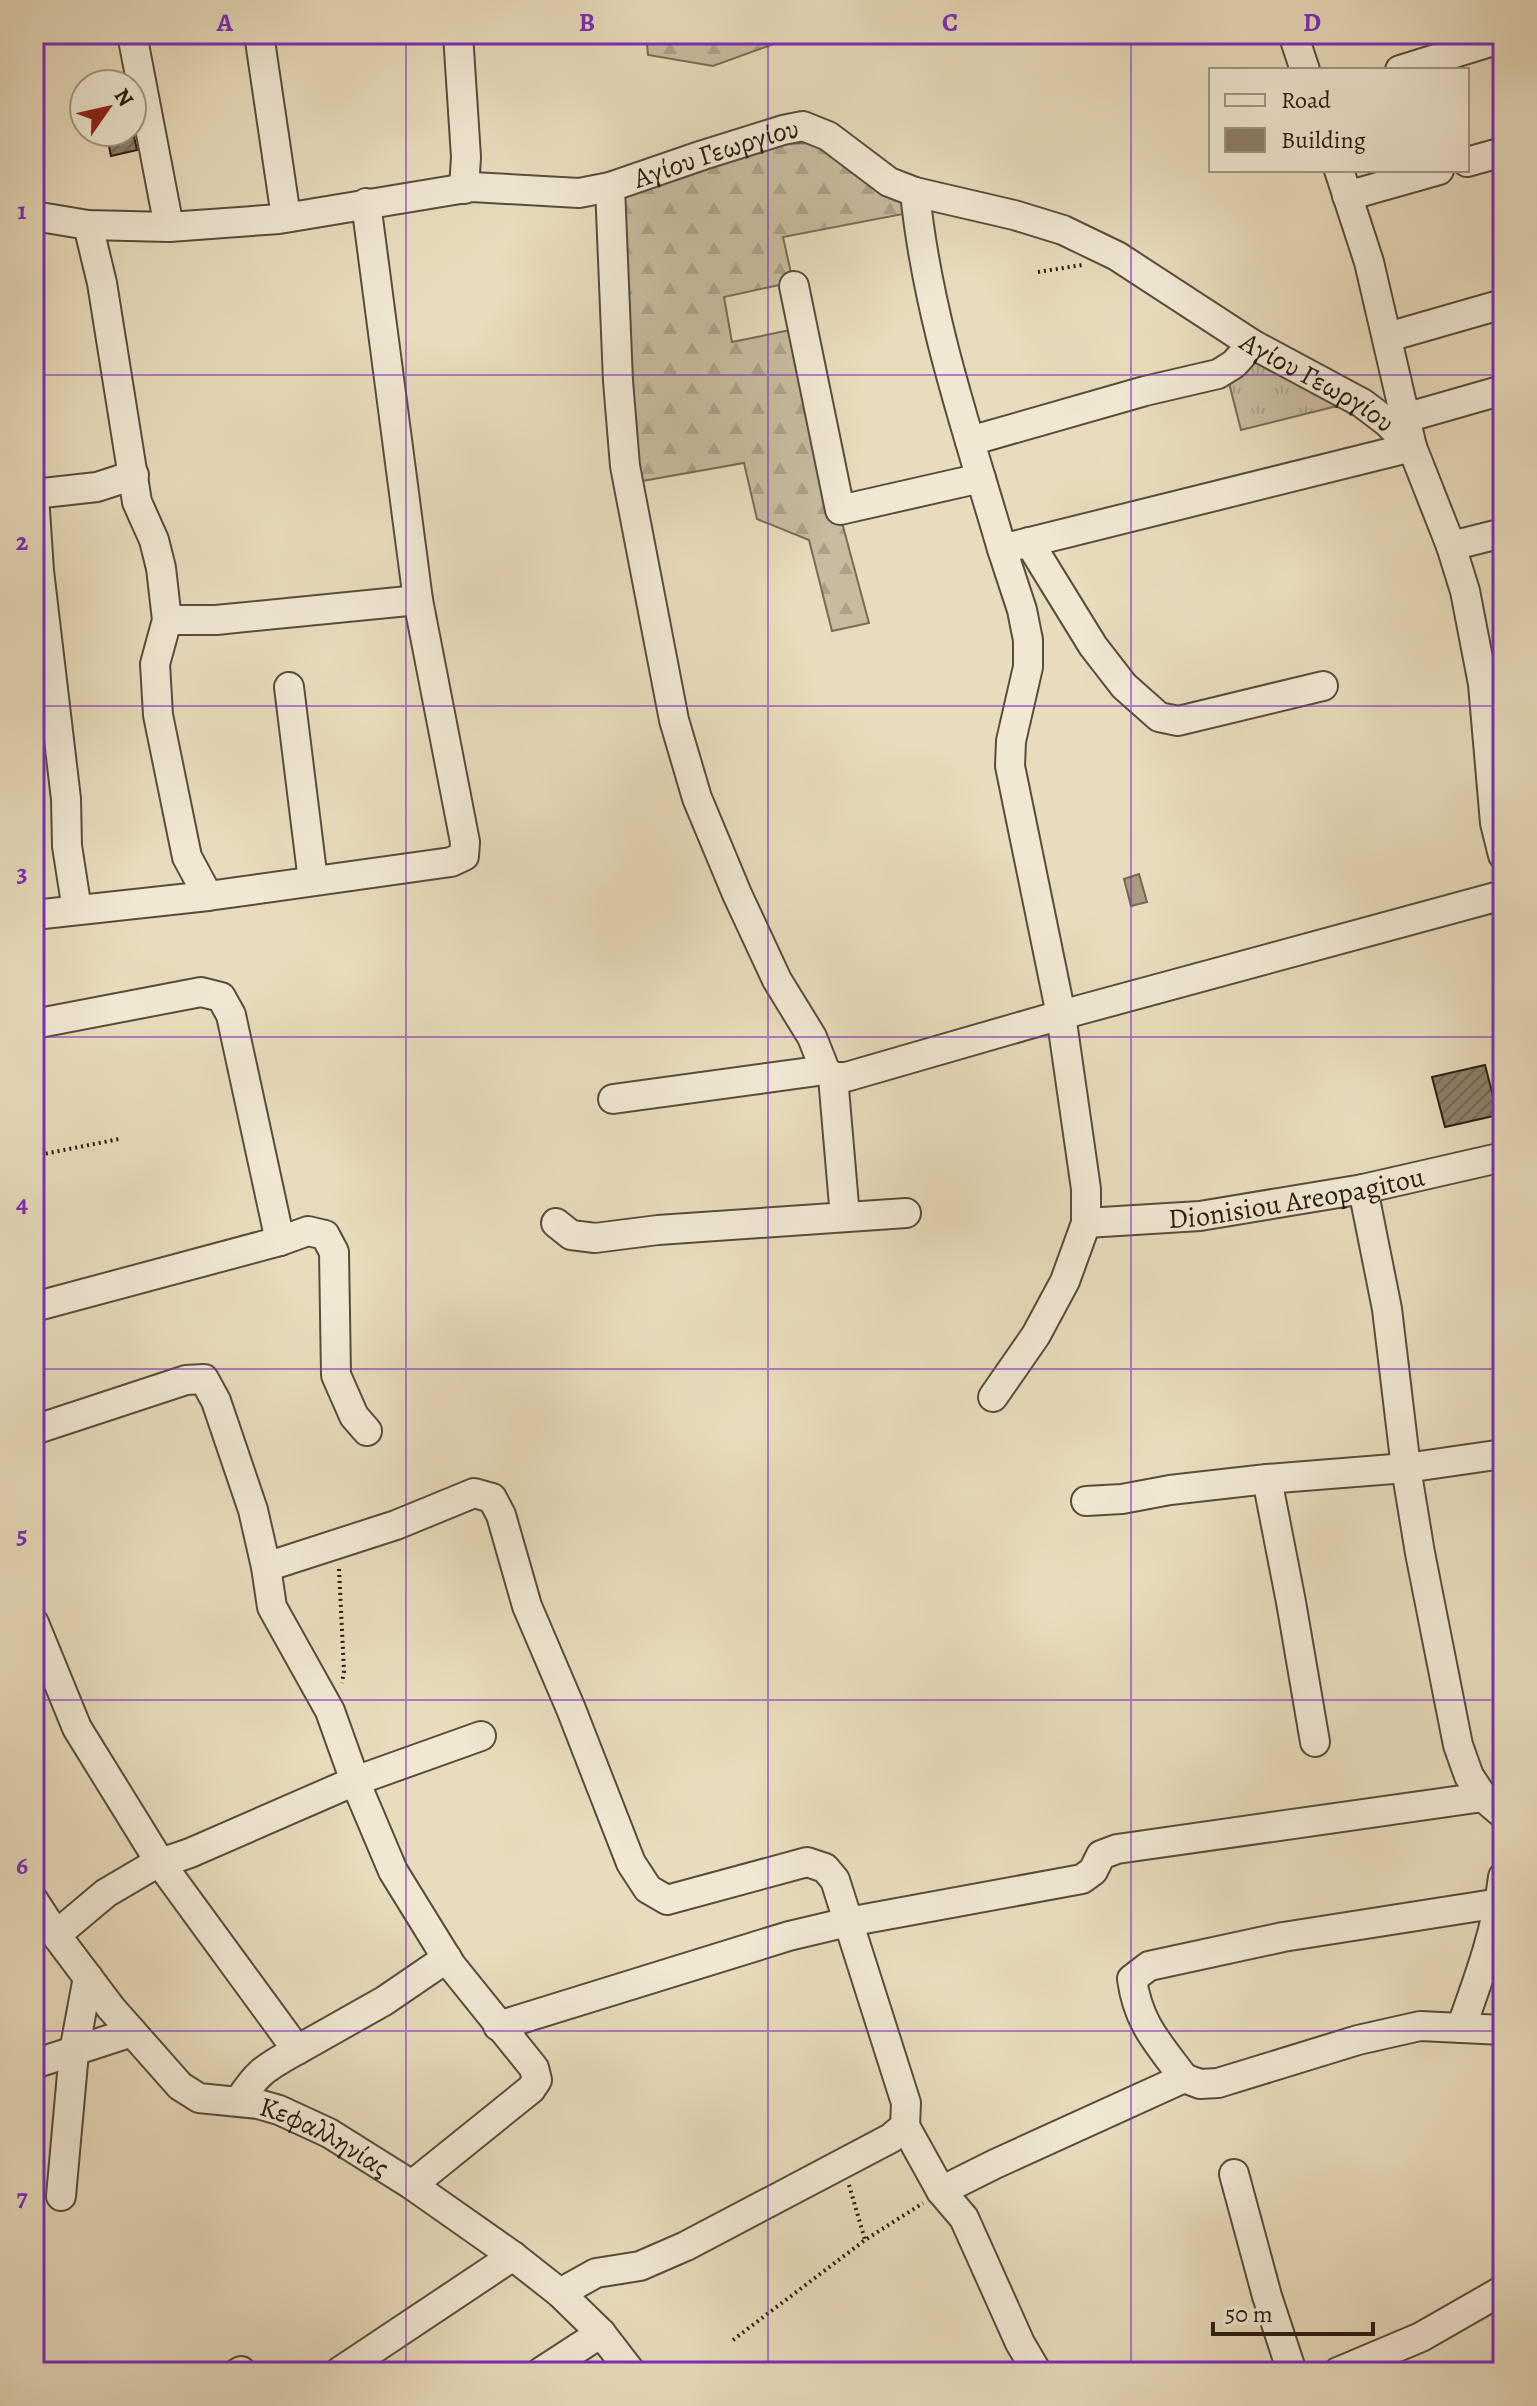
<svg xmlns="http://www.w3.org/2000/svg" width="1537" height="2406" viewBox="0 0 1537 2406" font-family="Alegreya,serif">
	<style>
		.grass { fill: url(#grass-tufts); stroke: #786c58; stroke-width: 2 }
		.forest { fill: url(#forest-firs); stroke: #786c58; stroke-width: 2 }
		.water { fill: #a79b82; stroke: #746955; stroke-width: 2 }
		.building { fill: url(#building-hatch); stroke: #281d11; stroke-width: 2 }
		.lines { fill: none; stroke-linecap: round; stroke-linejoin: round }
		.minor-casing { stroke: #584d3c; stroke-width: 32 }
		.path { stroke: #281d11; stroke-width: 4; stroke-dasharray: 2 4; stroke-linecap: butt }
		.minor { stroke: #f0e8d3; stroke-width: 28 }
		.grid { fill: none; stroke: #7b2cbf; stroke-width: 2; stroke-opacity: 0.55 }
		.labels { text-anchor: middle; stroke-width: 6; stroke-linejoin: round; paint-order: stroke }
		.street-label { font-size: 28px; fill: #281d11; stroke: #f0e8d3 }
		.neatline { fill: none; stroke: #7b2cbf; stroke-width: 3 }
		.grid-label { font-size: 26px; text-anchor: middle; font-weight: bold; fill: #7b2cbf }
	</style>
	<defs>
		<pattern id="grass-tufts" width="24" height="20" patternUnits="userSpaceOnUse" patternTransform="scale(2)"><rect width="24" height="20" fill="#c7bc9f"/><path d="M3 7l-1-3M5 7V3M7 7l1-3M15 17l-1-3M17 17v-4M19 17l1-3" fill="none" stroke="#aba188"/></pattern>
		<pattern id="forest-firs" width="22" height="20" patternUnits="userSpaceOnUse" patternTransform="scale(2)"><rect width="22" height="20" fill="#c7bc9f"/><path d="M5 1l3.5 6h-7zM16 11l3.5 6h-7z" fill="#aba188"/></pattern>
		<pattern id="building-hatch" width="6" height="6" patternUnits="userSpaceOnUse" patternTransform="scale(2)"><rect width="6" height="6" fill="#8c806a"/><path d="M-1 1l2-2M0 6l6-6M5 7l2-2" fill="none" stroke="#726856"/></pattern>
	</defs>
	<rect width="100%" height="100%" fill="#e8dcbc"/>
	<filter id="stains"><feTurbulence type="fractalNoise" baseFrequency=".0025" numOctaves="4"/><feColorMatrix values="0 0 0 0 .2 0 0 0 0 .09 0 0 0 0 .02 0 0 0 .5 -.17"/></filter>
	<radialGradient id="worn" r=".72"><stop offset=".6" stop-color="#630" stop-opacity="0"/><stop offset="1" stop-color="#630" stop-opacity=".3"/></radialGradient>
	<path class="grass" d="M1255,357L1337,406L1241,430L1228,379Z"/>
	<path class="forest" d="M646,34H801L713,66L648,55Z
		M813,143L902,199L903,214L783,237L793,282L724,297L732,342L800,328L819,437L869,623L832,631L809,540L757,519L744,463L642,481L631,414L621,194L781,144Z"/>
	<path class="water" d="M1139,874L1147,902L1131,906L1124,879Z"/>
	<path class="building" d="M106,132H133L137,150L111,156Z
		M1485,1065L1498,1115L1445,1127L1432,1077Z"/>
	<g class="lines">
		<defs>
			<g id="minor">
				<path d="M132,34L169,227"/>
				<path d="M259,34L286,217"/>
				<path d="M458,34L466,157L464,189"/>
				<path d="M1293,34L1305,70"/>
				<path d="M1400,70L1503,38"/>
				<path d="M1467,162L1503,152"/>
				<path d="M1339,170L1369,262L1412,447L1451,546L1465,591L1483,684L1495,823L1503,855"/>
				<path d="M610,187L618,381L625,466L674,720L697,798L737,894L777,980L812,1037L825,1070L833,1077H846L1061,1015L1503,895"/>
				<path d="M915,192C927,315 968,432 1002,549L1412,447"/>
				<path d="M1347,196L1439,170"/>
				<path id="s1" d="M34,216L88,225L169,227L279,219L472,187L579,193L610,187L703,155L783,130L803,126L828,136L889,182L915,192L1014,215L1063,230L1117,256L1252,344L1362,403L1387,422L1412,447"/>
				<path d="M88,225L102,283L137,502L154,540L161,568L167,620L155,664L158,715L187,857L208,896"/>
				<path d="M794,286L840,510L981,478"/>
				<path d="M1388,337L1503,304"/>
				<path d="M1405,418L1503,390"/>
				<path d="M970,441L1145,391L1218,374L1234,364L1252,344"/>
				<path d="M34,494L97,487L134,475"/>
				<path d="M34,495L39,571L66,799L67,846L77,910"/>
				<path d="M1029,542L1093,646L1124,686L1159,717L1178,721L1323,686"/>
				<path d="M1451,546L1503,533"/>
				<path d="M167,620H216L418,600"/>
				<path d="M289,687L313,881"/>
				<path d="M34,915L208,896L451,862L464,856L465,842L418,600L366,203"/>
				<path d="M34,1024L201,992L221,997L231,1015L280,1241"/>
				<path d="M833,1077L845,1217"/>
				<path d="M613,1099L825,1070"/>
				<path d="M1363,1189L1387,1309L1406,1468L1420,1553L1458,1745L1469,1776L1483,1797L1503,1814"/>
				<path d="M556,1223L571,1235L595,1238L658,1230L906,1213"/>
				<path id="s2" d="M1086,1223L1200,1216L1363,1189L1503,1157"/>
				<path d="M34,1307L280,1241L308,1231L325,1235L334,1252L336,1375L354,1416L367,1431"/>
				<path d="M993,1397L1036,1335L1065,1281L1086,1223V1189L1061,1015L1010,766L1011,741L1028,667V640L1022,610L1002,549"/>
				<path d="M34,1430L186,1380L204,1379L216,1401L253,1510L266,1567L272,1607L330,1711L355,1781L393,1871L451,1965L534,2068L537,2080L531,2089L412,2185"/>
				<path d="M1267,1479L1291,1602L1315,1742"/>
				<path d="M1086,1501L1122,1499L1170,1490L1267,1479L1406,1468L1503,1454"/>
				<path d="M266,1567L396,1525L474,1493L492,1498L501,1515L527,1606L571,1709L631,1863L648,1889L667,1900L807,1862L825,1868L835,1880L906,2103L905,2126L891,2138L686,2246L640,2266L596,2273L560,2293"/>
				<path d="M34,1623L77,1728L161,1864L297,2050C267,2067 258,2071 239,2101"/>
				<path id="s3" d="M34,1901L56,1935L111,2008L180,2086L199,2098L258,2104L279,2110L329,2133L412,2185L513,2256L560,2293L601,2333L631,2372"/>
				<path d="M56,1935L106,1893L152,1866L190,1853L355,1781L481,1736"/>
				<path d="M498,2026L789,1936L848,1922L1082,1879L1093,1871L1101,1855L1117,1849L1483,1797"/>
				<path d="M1461,2028C1479,1978 1497,1929 1503,1877"/>
				<path d="M297,2050L384,2001L447,1958"/>
				<path d="M34,2064L132,2032"/>
				<path d="M1184,2078C1158,2043 1138,2023 1132,1979L1149,1966L1283,1937L1500,1903"/>
				<path d="M905,2126L941,2191L964,2218L1020,2343L1037,2372"/>
				<path d="M1234,2174L1267,2296L1292,2372"/>
				<path d="M941,2191L995,2164L1184,2078L1200,2084L1218,2083L1358,2040L1420,2026L1503,2030"/>
				<path d="M61,2196L74,2052L88,1977"/>
				<path d="M239,2372L241,2371"/>
				<path d="M339,2372L513,2256"/>
				<path d="M541,2372L601,2333"/>
				<path d="M1338,2372L1421,2337L1503,2290"/>
			</g>
		</defs>
		<use href="#minor" class="minor-casing"/>
		<path class="path" d="M1038,272L1082,265
			M34,1156L119,1139
			M339,1569L344,1671L342,1683
			M849,2185L865,2240
			M733,2340L865,2240L923,2203"/>
		<use href="#minor" class="minor"/>
	</g>
	<path class="grid" d="M406,34V2372M768,34V2372M1131,34V2372M34,375H1503M34,706H1503M34,1037H1503M34,1369H1503M34,1700H1503M34,2031H1503"/>
	<g class="labels">
		<g class="street-label">
			<text dy="10" stroke="none"><textPath href="#s1" startOffset="692">Αγίου Γεωργίου</textPath></text>
			<text dy="10" stroke="none"><textPath href="#s1" startOffset="1364">Αγίου Γεωργίου</textPath></text>
			<text dy="10" stroke="none"><textPath href="#s2" startOffset="212">Dionisiou Areopagitou</textPath></text>
			<text dy="10" stroke="none"><textPath href="#s3" startOffset="392">Κεφαλληνίας</textPath></text>
		</g>
	</g>
	<rect width="1537" height="2406" fill="none" stroke="#e8dcbc" stroke-width="88"/>
	<rect x="1209" y="68" width="260" height="104" fill="#f0e8d3" stroke="#a09785" stroke-width="2"/>
	<rect x="1225" y="94" width="40" height="12" fill="#f0e8d3" stroke="#a09785" stroke-width="2"/>
	<text x="1281" y="108" font-size="24" fill="#281d11">Road</text>
	<rect x="1225" y="128" width="40" height="24" fill="#8c806a" stroke="#a09785" stroke-width="2"/>
	<text x="1281" y="148" font-size="24" fill="#281d11">Building</text>
	<g transform="translate(108 108) rotate(56)"><circle r="38" fill="#f0e8d3" stroke="#a09785" stroke-width="2"/>
	<path d="M0-6L14 30L0 20L-14 30Z" fill="#8f2418"/>
	<text y="-12" font-size="22" font-weight="bold" text-anchor="middle" fill="#281d11">N</text>
	</g>
	<path d="M1213 2322v12h160v-12" fill="none" stroke="#281d11" stroke-width="4"/>
	<text x="1225" y="2322" font-size="24" fill="#281d11" stroke="#f0e8d3" stroke-width="6" paint-order="stroke">50 m</text>
	<rect x="44" y="44" width="1449" height="2318" class="neatline"/>
	<g class="grid-label">
		<text x="225" y="31">A</text>
		<text x="587" y="31">B</text>
		<text x="950" y="31">C</text>
		<text x="1312" y="31">D</text>
		<text x="22" y="219">1</text>
		<text x="22" y="550">2</text>
		<text x="22" y="881">3</text>
		<text x="22" y="1212">4</text>
		<text x="22" y="1543">5</text>
		<text x="22" y="1874">6</text>
		<text x="22" y="2206">7</text>
	</g>
	<rect width="100%" height="100%" filter="url(#stains)"/>
	<rect width="100%" height="100%" fill="url(#worn)"/>
</svg>
